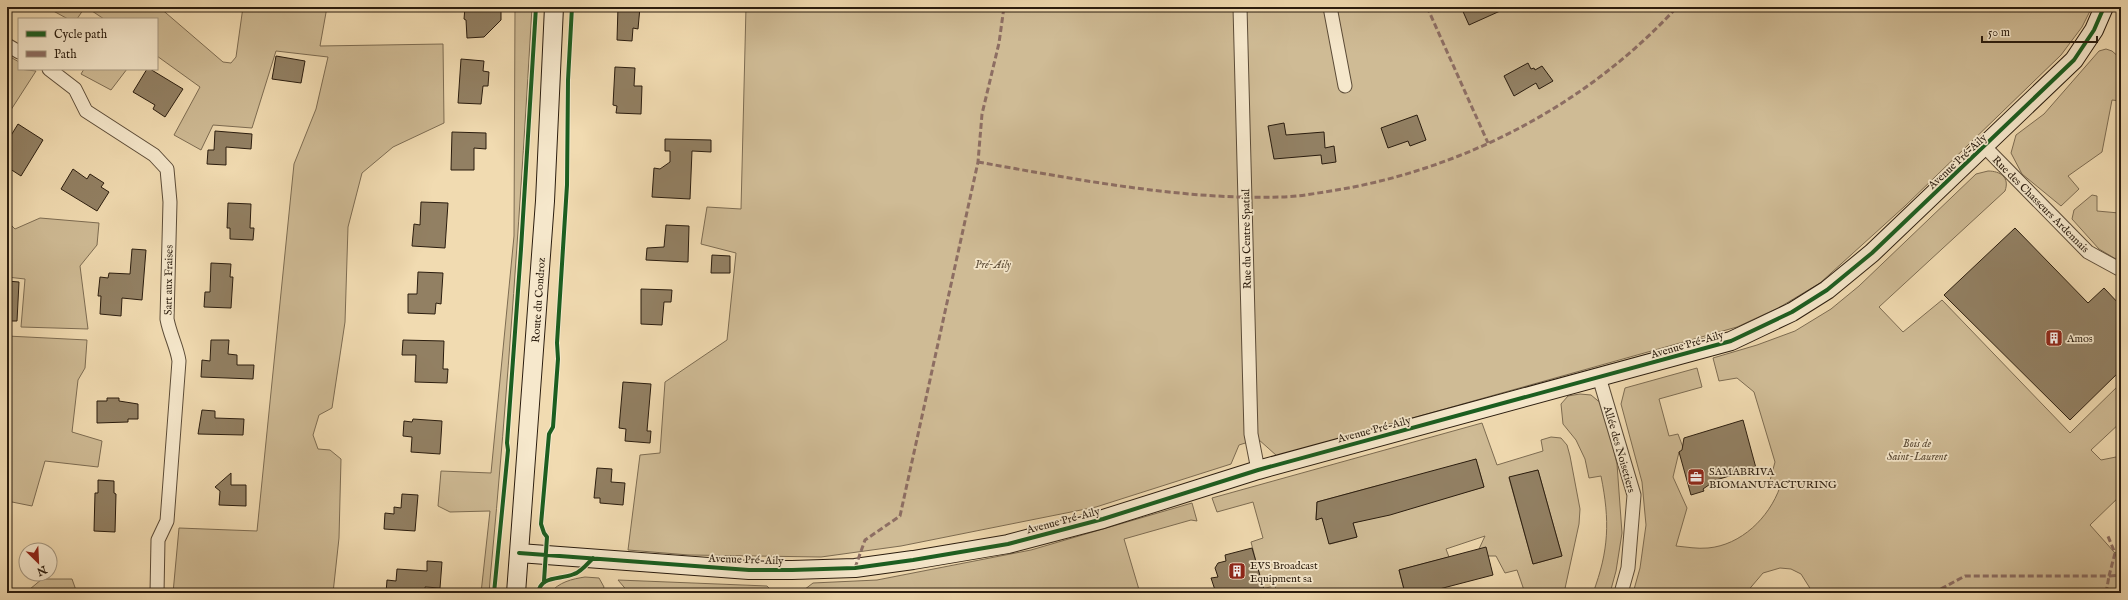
<svg xmlns="http://www.w3.org/2000/svg" width="2128" height="600" viewBox="0 0 2128 600" font-family="'IM FELL English',serif">
	<style>
		.green { fill: #cfbb95; stroke: #7d6c52; fill-rule: evenodd }
		.building { fill: #928063; stroke: #2b1d0f }
		.lines { fill: none; stroke-linecap: round; stroke-linejoin: round }
		.street-casing { stroke: #5c4c38; stroke-width: 15 }
		.secondary-casing { stroke: #2b1d0f; stroke-width: 20 }
		.street { stroke: #f6e8cc; stroke-width: 13 }
		.secondary { stroke: #f6e8cc; stroke-width: 18 }
		.quiet { stroke: #8d6e63; stroke-width: 3; stroke-dasharray: 6 3; stroke-linecap: butt }
		.cycleway-casing { stroke: #f6e8cc; stroke-width: 6 }
		.cycleway { stroke: #1b5e20; stroke-width: 4 }
		.labels { text-anchor: middle; stroke-width: 3.5; stroke-linejoin: round; paint-order: stroke }
		.street-label { font-size: 11px; fill: #2b1d0f; stroke: #f6e8cc }
		.park-label { font-size: 11px; font-style: italic; fill: #5c4c37; stroke: #f6e8cc }
		.poi-label { font-size: 11px; fill: #2b1d0f; stroke: #f6e8cc; text-anchor: start }
	</style>
	<rect width="100%" height="100%" fill="#f1dbb1"/>
	<filter id="stains"><feTurbulence type="fractalNoise" baseFrequency=".005" numOctaves="4"/><feColorMatrix values="0 0 0 0 .2 0 0 0 0 .09 0 0 0 0 .02 0 0 0 .5 -.17"/></filter>
	<radialGradient id="worn" r=".72"><stop offset=".6" stop-color="#630" stop-opacity="0"/><stop offset="1" stop-color="#630" stop-opacity=".3"/></radialGradient>
	<path class="green" d="M46,7H85L77,19H68Z
		M86,7H159L223,62L231,63L236,57L243,7H327L320,46L443,44L444,123L393,147L362,173L348,227L345,322L332,408L319,415L313,435L318,449L330,450L341,459L339,538L333,593H173L179,528L257,531L294,164L316,109L328,57L276,51L252,128L213,125L201,150L174,135L200,87L157,56V19H104Z
		M515,7H532C521,198 508,389 490,580L489,593H481L490,511L450,512L438,506L441,471L491,473L514,236Z
		M746,7H2092L2082,27L2061,55L1905,206L1820,283L1780,307L1737,327L1277,456L1258,439L1239,445L1231,464L1096,507L901,546L821,557L689,555L628,550L640,455L660,453L665,382L727,340L736,253L701,244L707,207L741,209Z
		M2106,49L2112,51L2121,59V101L2112,100L2102,152L2068,176L2079,189L2061,206L2022,174L2011,153L2016,135L2044,114L2099,51Z
		M7,55L19,62V69L36,71L7,116Z
		M84,69H127L111,90L81,74Z
		M1988,171C2000,171 2010,177 2005,191L1879,307L1903,332L1942,300L2070,433L2121,383V422L2091,450L2101,460L2121,456V495L2090,525L2115,553L2121,548V593H1813L1801,574L1791,569L1780,568L1763,573L1746,593H1633L1640,568L1646,525L1642,482L1621,404L1625,388L1697,368L1702,387L1659,399L1669,436L1678,434L1684,450L1679,452L1673,477L1687,508L1676,546C1687,547 1697,549 1708,548C1741,545 1769,518 1780,487L1769,484L1775,462L1754,392L1737,378L1719,381L1713,358L1757,345L1795,331L1831,309L1859,286L1976,174Z
		M2092,195L2097,196V211L2119,213L2121,203V262L2099,249L2072,219L2074,210Z
		M40,218L99,223L97,245L80,266L88,329L21,327L25,279L7,277V221L15,229Z
		M7,336L87,340L85,368L78,380L72,432L102,441L98,467L45,461L32,506L7,501Z
		M1580,394L1591,395L1603,405L1617,464L1622,533L1616,571L1610,593H1593C1609,550 1610,521 1601,476L1589,478L1585,459L1576,440L1563,424L1561,404L1568,396Z
		M1482,423L1497,465L1543,451L1541,440L1551,437L1561,438L1567,445L1570,456L1580,509L1579,524L1564,593H1525L1517,570L1505,573L1496,556H1488L1479,549L1485,536L1446,549L1449,557L1399,570L1405,593H1277L1275,586L1261,589L1259,573L1251,542L1263,538L1253,502L1217,512L1212,498ZM1476,459L1484,487L1353,523L1357,537L1330,544L1322,518L1316,519L1317,502L1380,485L1383,492ZM1538,470L1562,556L1533,564L1509,478Z
		M1192,503L1197,521L1191,520L1124,539L1140,593H800L813,583L877,580L1031,550Z
		M585,577L599,578L604,587L602,593H550C559,582 572,579 585,577Z
		M42,579H72L77,593H29L30,589Z
		M618,580L767,586L774,593H629Z"/>
	<path class="building" d="M465,7H501V20L484,37L467,38L466,20L464,19Z
		M618,7H640L638,29L633,28L632,41L617,40Z
		M1461,7H1509L1469,25Z
		M276,56L305,61L301,83L272,79Z
		M461,59L484,61L483,71L489,72L488,86H483L481,104L458,103Z
		M1528,63L1531,69L1534,68L1535,70L1542,66L1553,81L1539,89L1536,83L1514,96L1504,76Z
		M615,67L635,68L634,86H642L641,114L616,113L617,106L613,105Z
		M147,69H150L183,89L165,117L153,109L155,105L133,92Z
		M1417,115L1426,140L1410,146L1408,141L1388,148L1381,128Z
		M1284,123L1286,135L1324,132L1325,148L1334,146L1336,162L1322,164L1321,155L1274,159L1268,126Z
		M18,124L43,140L21,176L7,167V142Z
		M215,131L252,134L251,149L226,147V165L207,164L208,150H214Z
		M452,132L486,133V149L474,148V170H451Z
		M665,139L711,140V152L692,151L690,199L652,197L654,168L660,169L670,162V151H665Z
		M73,169L87,179L90,174L104,183L101,187L109,192L97,211L61,189Z
		M421,202L448,203L445,248L412,246L414,224L420,225Z
		M228,203L251,204L250,228H254L253,240L230,239V228H227Z
		M666,225L689,226L688,262L646,260L647,248L664,247Z
		M2015,228L2088,303L2104,288L2121,306V370L2070,420L1944,295Z
		M132,249L146,250L142,300L122,298L121,316L100,314L101,296H98L100,277L108,278L109,273L130,274Z
		M712,255L730,256V273H711Z
		M211,263L231,264L230,277H233L231,308L204,307L205,292H210Z
		M418,272L443,273L441,304L436,303L435,314L408,313V294H417Z
		M7,281L19,282L17,321H7Z
		M641,289L672,290L671,302H664L662,325L641,324Z
		M211,340H229L228,354L237,355V365H254L253,379L201,377L202,360L210,361Z
		M403,340L444,341L443,369H448L447,383L415,382L416,355H402Z
		M623,382L651,384L647,431H651L650,443L625,441L626,429L619,428Z
		M107,398H119V401L138,404V419H128V422L97,423V401H107Z
		M202,410L215,411V418L244,419L243,435L198,434Z
		M413,419L442,421L440,454L411,452L412,437L403,436L404,421L412,422Z
		M1743,420L1756,468L1716,480L1703,489L1704,491L1691,495L1679,452L1682,450L1684,438Z
		M1476,459L1484,487L1390,515L1353,523L1357,537L1329,544L1322,518L1316,520L1317,502Z
		M597,468L612,469L611,482L625,483L623,505L600,503V498H594Z
		M1538,470L1562,556L1533,564L1509,477Z
		M231,473V485H246V506L219,505L220,491L215,487Z
		M98,480L114,481V493L116,494L115,532L94,531L95,493H98Z
		M402,494L418,495L415,531L384,529L385,513L394,514V507L401,508Z
		M1486,547L1493,575L1424,593H1405L1399,570Z
		M1252,548L1265,593H1216L1211,578L1218,577L1215,568L1218,563L1226,561L1225,555Z
		M427,561L442,562L440,588L425,587V593H386L387,580L396,581L397,569L427,571Z"/>
	<g class="lines">
		<defs>
			<path id="street" d="M1240,7L1251,434L1258,470
				M1330,7L1345,86
				M7,45L19,52
				M49,69L75,89L86,111L154,155L167,169L170,202L167,319C170,335 177,347 179,361L167,521L158,540L157,593
				M1985,147L2088,252L2121,270
				M1599,377L1634,495L1628,568L1621,593"/>
			<path id="secondary" d="M519,553L749,570H792L855,568L913,560L1008,544L1103,519L1258,470L1731,341L1792,312L1827,290L1872,253L2074,60L2094,30L2104,7
				M516,593L545,201L554,7"/>
		</defs>
		<use href="#street" class="street-casing"/>
		<use href="#secondary" class="secondary-casing"/>
		<use href="#street" class="street"/>
		<use href="#secondary" class="secondary"/>
		<path class="quiet" d="M1427,7L1488,143
			M978,162C1074,179 1182,200 1279,197C1300,197 1322,192 1343,189C1470,166 1590,102 1677,7
			M855,568L865,540L900,516L978,162L982,114L999,43L1004,7
			M1933,593L1965,576H2109L2115,553L2107,534
			M2106,593L2109,576L2121,575"/>
		<defs>
			<path id="cycleway" d="M519,553L749,570H792L855,568L913,560L1008,544L1103,519L1258,470L1731,341L1792,312L1827,290L1872,253L2074,60L2094,30L2104,7
				M544,581L547,537L544,533L541,524L549,434L553,427L558,359L557,343L567,185L568,80L572,7
				M494,593L508,450L507,443L521,249L536,7
				M538,593C541,575 560,580 574,574C581,572 588,563 593,558"/>
		</defs>
		<use href="#cycleway" class="cycleway-casing"/>
		<use href="#cycleway" class="cycleway"/>
	</g>
	<defs>
		<symbol id="building-square" viewBox="-11 -11 22 22"><rect x="-9" y="-9" width="18" height="18" rx="4" fill="#8f2418" stroke="#f6e8cc"/><path d="M-4-6H4V6H1V3H-1V6H-4ZM-2.5-4.3h1.7v1.8h-1.7ZM.8-4.3h1.7v1.8H.8ZM-2.5-1h1.7V.8h-1.7ZM.8-1h1.7V.8H.8Z" fill="#fff"/></symbol>
		<symbol id="office-square" viewBox="-11 -11 22 22"><rect x="-9" y="-9" width="18" height="18" rx="4" fill="#8f2418" stroke="#f6e8cc"/><path d="M-6-3h4V-5.5h4V-3h4V5H-6ZM-1-4.5V-3h2v-1.5ZM-6 0V1H6V0Z" fill="#fff"/></symbol>
	</defs>
	<g fill-rule="evenodd">
		<use href="#building-square" x="2044" y="328" width="20" height="20"/>
		<use href="#office-square" x="1686" y="467" width="20" height="20"/>
		<use href="#building-square" x="1227" y="561" width="20" height="20"/>
	</g>
	<g class="labels">
		<g class="street-label">
			<text transform="translate(1957 161) rotate(-43)" y="4">Avenue Pré-Aily</text>
			<text transform="translate(2041 204) rotate(45)" y="4">Rue des Chasseurs Ardennais</text>
			<text transform="translate(1246 239) rotate(-91)" y="4">Rue du Centre Spatial</text>
			<text transform="translate(168 280) rotate(-89)" y="4">Sart aux Fraises</text>
			<text transform="translate(538 300) rotate(-86)" y="4">Route du Condroz</text>
			<text transform="translate(1687 344) rotate(-16)" y="4">Avenue Pré-Aily</text>
			<text transform="translate(1374 429) rotate(-15)" y="4">Avenue Pré-Aily</text>
			<text transform="translate(1620 449) rotate(74)" y="4">Allée des Noisetiers</text>
			<text transform="translate(1063 520) rotate(-15)" y="4">Avenue Pré-Aily</text>
			<text transform="translate(746 559) rotate(2)" y="4">Avenue Pré-Aily</text>
		</g>
		<g class="park-label">
			<text x="993" y="268">Pré-Aily</text>
			<text x="1917" y="447">Bois de<tspan x="1917" dy="13">Saint-Laurent</tspan></text>
		</g>
		<g class="poi-label">
			<text x="2067" y="342">Amos</text>
			<text x="1709" y="475">SAMABRIVA<tspan x="1709" dy="13">BIOMANUFACTURING</tspan></text>
			<text x="1250" y="569">EVS Broadcast<tspan x="1250" dy="13">Equipment sa</tspan></text>
		</g>
	</g>
	<rect width="2128" height="600" fill="none" stroke="#f1dbb1" stroke-width="24"/>
	<rect x="8" y="8" width="2112" height="584" fill="none" stroke="#2b1d0f" stroke-width="2"/>
	<rect x="12" y="12" width="2104" height="576" fill="none" stroke="#2b1d0f"/>
	<rect x="18" y="18" width="140" height="52" fill="#f6e8cc" stroke="#a59780"/>
	<rect x="26" y="31" width="20" height="6" fill="#1b5e20" stroke="#a59780"/>
	<text x="54" y="38" font-size="12" fill="#2b1d0f">Cycle path</text>
	<rect x="26" y="51" width="20" height="6" fill="#8d6e63" stroke="#a59780"/>
	<text x="54" y="58" font-size="12" fill="#2b1d0f">Path</text>
	<g transform="translate(38 562) rotate(156)"><circle r="19" fill="#f6e8cc" stroke="#a59780"/>
	<path d="M0-3L7 15L0 10L-7 15Z" fill="#8f2418"/>
	<text y="-6" font-size="11" font-weight="bold" text-anchor="middle" fill="#2b1d0f">N</text>
	</g>
	<path d="M1982 36v6h115v-6" fill="none" stroke="#2b1d0f" stroke-width="2"/>
	<text x="1988" y="36" font-size="12" fill="#2b1d0f" stroke="#f6e8cc" stroke-width="3" paint-order="stroke">50 m</text>
	<rect width="100%" height="100%" filter="url(#stains)"/>
	<rect width="100%" height="100%" fill="url(#worn)"/>
</svg>
